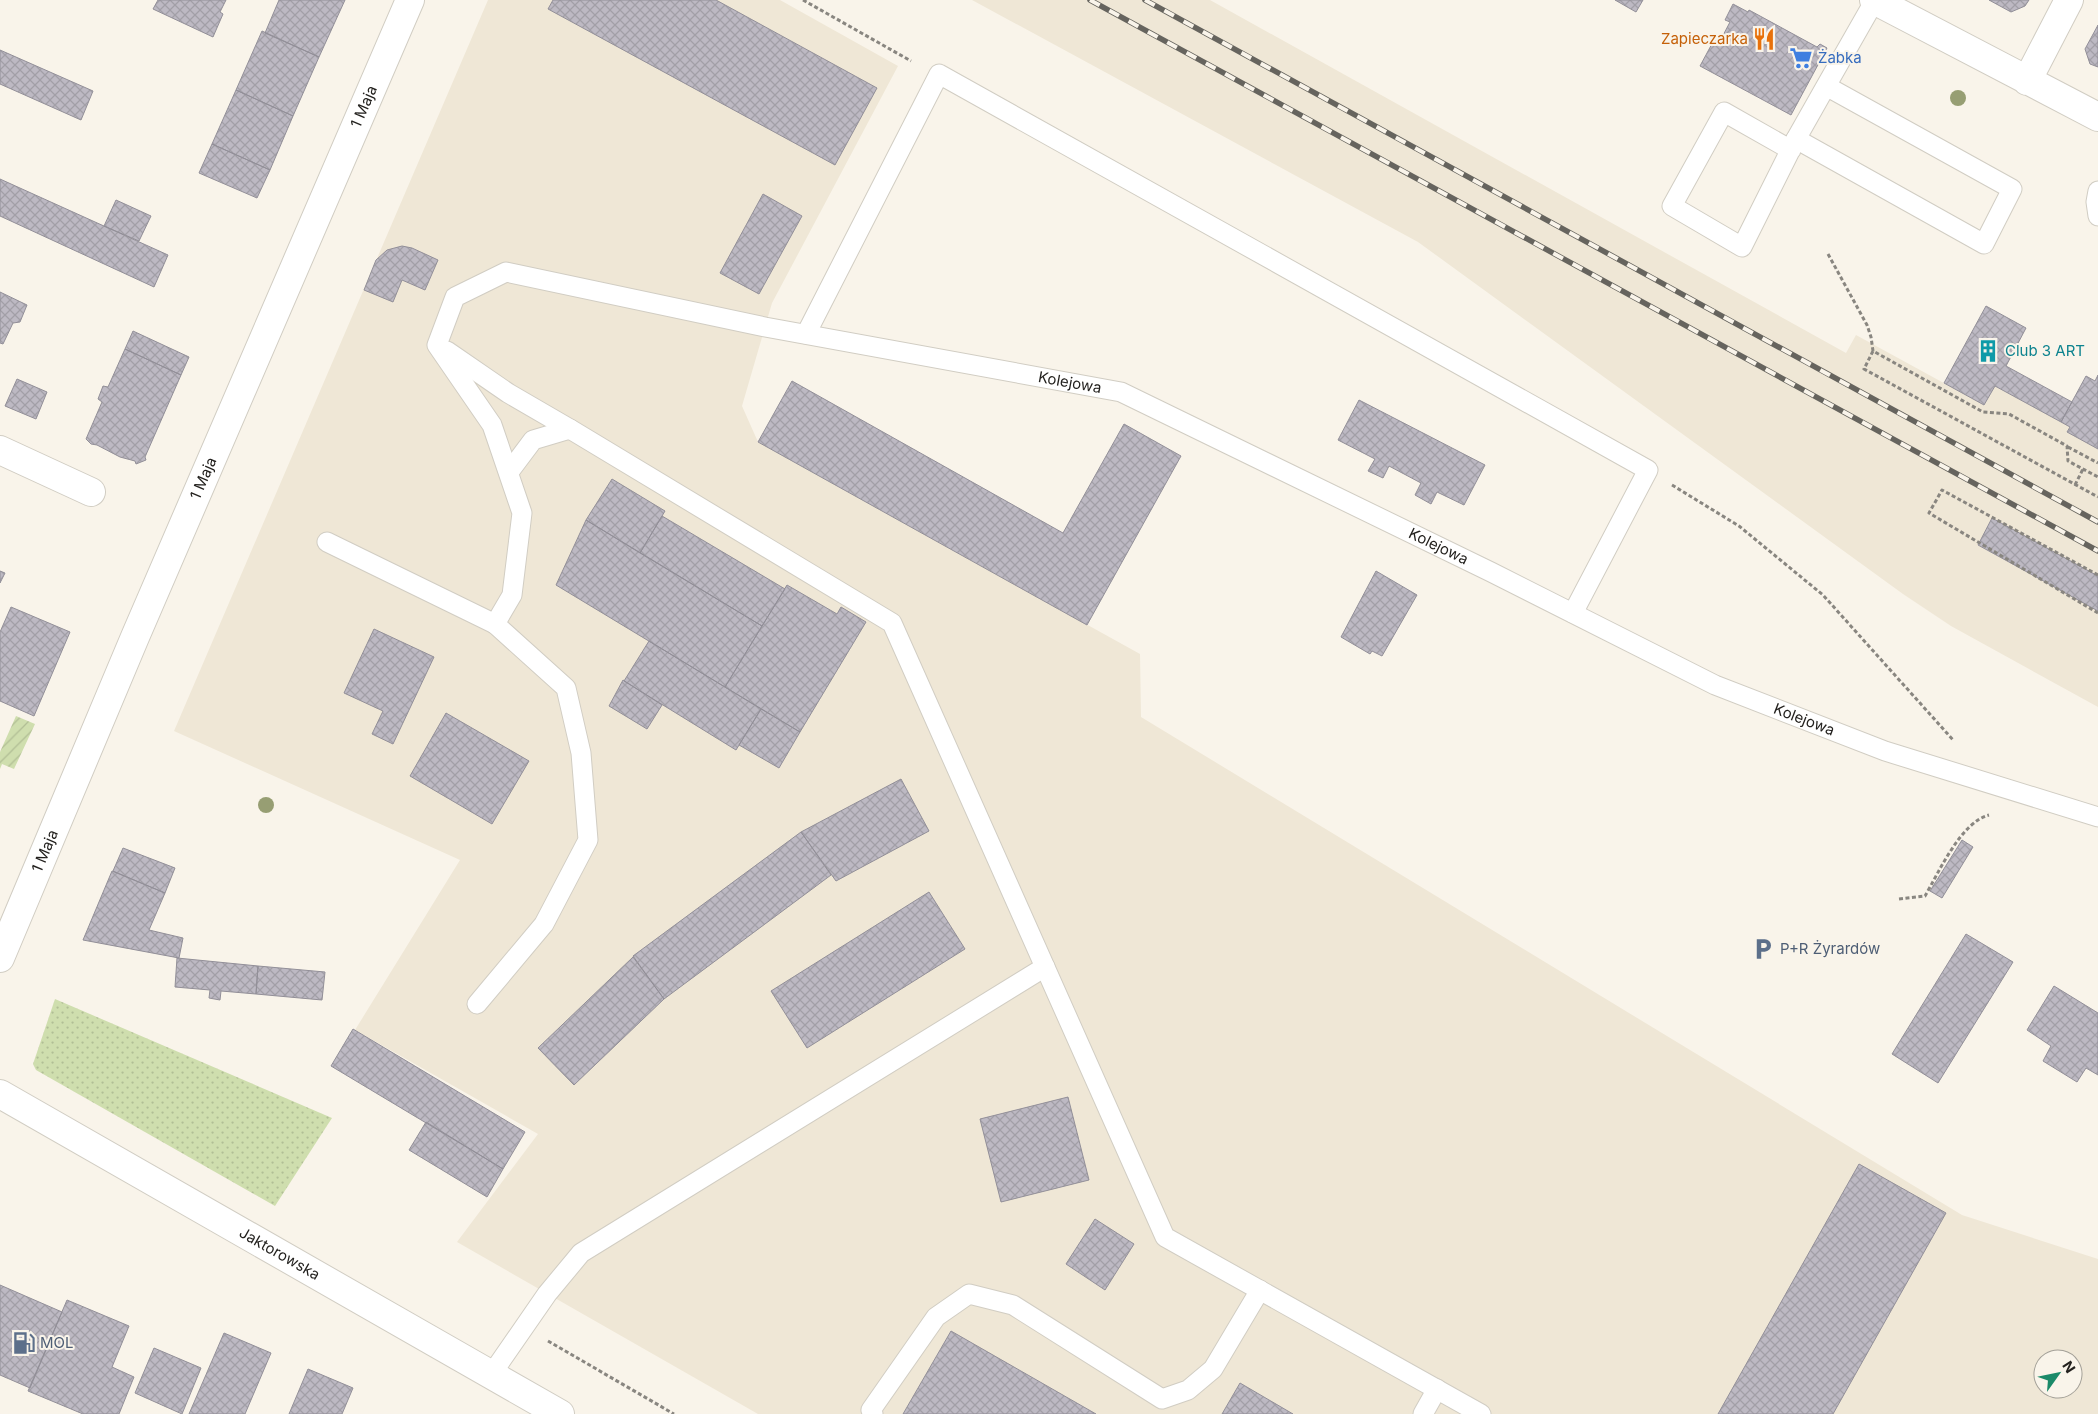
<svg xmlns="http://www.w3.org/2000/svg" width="2098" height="1414" viewBox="0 0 2098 1414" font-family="Inter,sans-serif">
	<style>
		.built { fill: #efe7d6; fill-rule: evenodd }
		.grass { fill: url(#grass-dots) }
		.garden { fill: url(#garden-furrows) }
		.building { fill: url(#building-cross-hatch); stroke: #928f98 }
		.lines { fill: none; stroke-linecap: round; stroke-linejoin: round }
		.lane-casing { stroke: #d1cdc3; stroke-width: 21 }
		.street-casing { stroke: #d1cdc3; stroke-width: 30 }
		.secondary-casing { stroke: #d1cdc3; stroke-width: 30 }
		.path { stroke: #898680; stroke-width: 3; stroke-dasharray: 4 2.5; stroke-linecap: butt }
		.lane { stroke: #fff; stroke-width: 19 }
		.street { stroke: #fff; stroke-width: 28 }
		.secondary { stroke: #fff; stroke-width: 28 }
		.rail-casing { stroke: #66645e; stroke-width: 5.5 }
		.rail { stroke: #f9f4ea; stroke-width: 4; stroke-dasharray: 11; stroke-linecap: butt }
		.tree { fill: #979e73 }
		.labels { text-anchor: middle; stroke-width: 4; stroke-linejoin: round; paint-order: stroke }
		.food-label { font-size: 15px; fill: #c56008; stroke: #f9f4ea; text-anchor: end }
		.shop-label { font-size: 15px; fill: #366cbe; stroke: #f9f4ea; text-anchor: start }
		.street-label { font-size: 15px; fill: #23211e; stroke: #f9f4ea }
		.culture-label { font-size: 15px; fill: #0d838f; stroke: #f9f4ea; text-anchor: start }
		.service-label { font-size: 15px; fill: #4e5e75; stroke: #f9f4ea; text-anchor: start }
	</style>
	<defs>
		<pattern id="grass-dots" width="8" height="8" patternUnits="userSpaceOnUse" patternTransform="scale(1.25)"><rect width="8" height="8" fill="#cfdeae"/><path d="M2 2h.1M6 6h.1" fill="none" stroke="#b1be95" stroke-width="1.8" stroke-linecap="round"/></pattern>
		<pattern id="garden-furrows" width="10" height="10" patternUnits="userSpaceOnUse" patternTransform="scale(1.25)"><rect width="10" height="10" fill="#cfdeae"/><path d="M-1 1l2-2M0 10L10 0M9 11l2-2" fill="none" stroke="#b1be95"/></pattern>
		<pattern id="building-cross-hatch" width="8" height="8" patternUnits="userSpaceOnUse" patternTransform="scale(1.25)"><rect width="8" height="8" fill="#bdb9c3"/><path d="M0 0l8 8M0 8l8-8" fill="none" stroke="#a29fa7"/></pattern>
	</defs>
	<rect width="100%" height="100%" fill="#f9f4ea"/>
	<path class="built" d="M488,0H780L898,66L772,303L742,406L758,442L1140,654L1141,717L1962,1215L2098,1259V1414H758L457,1242L538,1134L355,1030L460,860L174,731ZM2043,1359H2073V1389H2043Z
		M972,0H1210L1846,353L1856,335L1984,405L1995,386L2070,427L2067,431L2098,449V707L1951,626L1903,594L1418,242Z"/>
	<path class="grass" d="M55,999L332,1118L275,1206L36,1070L33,1064Z"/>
	<path class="garden" d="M16,716L35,724L14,769L2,764L0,769V752Z"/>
	<path class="building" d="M158,0H226L220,12L223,14L213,37L153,9Z
		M279,0H345L319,57L265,33Z
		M553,0H716L877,88L835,165L548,9Z
		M1615,0H1643L1636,12Z
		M1989,0H2029L2025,6L2011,12Z
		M1733,4L1748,12L1749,10L1817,47L1820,44L1827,48L1791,115L1700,66L1714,40L1719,43L1730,22L1725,20Z
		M2098,25V67L2090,64L2085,49Z
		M262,31L319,57L293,116L236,90Z
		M0,50L93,91L81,120L0,84Z
		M236,90L293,116L270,170L212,144Z
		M212,144L270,170L257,198L199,173Z
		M0,179L168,255L154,287L0,216Z
		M763,194L802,216L759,294L720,273Z
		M116,200L151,216L139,241L104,226Z
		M402,246L412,248L438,260L425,290L402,280L393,302L364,290L376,260L387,250Z
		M0,292L27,305L20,322L13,323L3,344L0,343Z
		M1986,306L2026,328L2006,366L2072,402L2061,422L1995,386L1984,405L1944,383Z
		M133,331L189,357L181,375L125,349Z
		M125,349L181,375L145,457L146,460L136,464L135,461L120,457L97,445L91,444L86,439L102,402L98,399L103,386L108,387Z
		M2098,375V449L2067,432L2070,427L2061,422L2086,376L2095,381Z
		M17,379L47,392L36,419L5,406Z
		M792,381L1063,533L1124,424L1181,456L1087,625L758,442Z
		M1359,400L1485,465L1464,505L1437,492L1431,504L1415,495L1421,483L1389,466L1383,478L1368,471L1375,459L1338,440Z
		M612,479L665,511L640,553L586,520Z
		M662,516L785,589L762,626L640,553Z
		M1992,518L2098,576V611L1978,545Z
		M586,520L762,626L725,687L556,585Z
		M0,571L5,573L0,583Z
		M1376,571L1417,595L1382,656L1372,651L1370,654L1341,637Z
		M787,585L837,614L841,607L866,622L800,732L725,687Z
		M11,607L70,632L34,716L0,701V632Z
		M374,629L434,657L393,744L372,734L383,711L344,693Z
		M649,641L761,709L736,750L624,681Z
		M623,680L662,705L647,729L609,706Z
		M761,709L800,732L779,768L739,745Z
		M446,713L529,761L492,824L410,776Z
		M901,779L929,831L836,881L801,832Z
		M801,832L831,875L664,999L633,956Z
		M1962,840L1973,847L1942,898L1930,891Z
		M123,848L175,868L165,893L113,871Z
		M112,871L165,893L149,930L183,938L179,958L83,940Z
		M929,892L965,949L807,1048L771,991Z
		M1966,934L2013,962L1938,1083L1892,1054Z
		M633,957L664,999L574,1085L538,1048Z
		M177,958L258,966L256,994L221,991L220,1000L209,998L210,990L175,987Z
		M258,966L325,972L322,1000L256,994Z
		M2054,986L2098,1013V1075L2086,1068L2077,1082L2043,1061L2051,1046L2027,1030Z
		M353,1029L525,1132L503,1169L331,1066Z
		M1068,1097L1089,1180L1001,1202L980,1119Z
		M426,1122L503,1169L487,1197L409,1150Z
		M1859,1164L1946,1213L1833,1414H1718Z
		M1095,1219L1134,1244L1105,1290L1066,1264Z
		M0,1285L62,1312L30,1388L0,1375Z
		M67,1300L129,1326L112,1367L134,1377L119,1414H83L28,1391Z
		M951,1331L1096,1414H903Z
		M224,1333L271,1353L245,1414H189Z
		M154,1348L201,1368L182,1414L135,1393Z
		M308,1369L353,1388L342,1414H289Z
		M1240,1383L1293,1414H1222Z"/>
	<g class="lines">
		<defs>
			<g id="lane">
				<path d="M1826,86L1796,139L1984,244L2012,189L1826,86L1875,0"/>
				<path d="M1791,150L1724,112L1672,206L1742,247L1796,139"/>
				<path d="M2098,191L2096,202L2098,216"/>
				<path d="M806,334L939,74L1648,470L1573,613"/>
				<path d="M447,351L508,393L570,429"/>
				<path d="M509,472L533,440L570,429L892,623L1165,1237L1481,1414"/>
				<path id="s1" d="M327,542L495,624L512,595L522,513L492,425L437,345L455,297L506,272L765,327L1121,392L1491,572L1715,685L1885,751L2098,817"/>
				<path d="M477,1004L544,924L588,840L581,753L566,688L495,624"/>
				<path d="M491,1375L547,1294L581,1253L1045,967"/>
				<path d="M873,1414L871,1410L936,1317L969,1294L1013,1305L1162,1399L1188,1390L1213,1369L1260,1290"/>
				<path d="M1423,1414L1437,1389"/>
			</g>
			<path id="street" d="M1874,0L2098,117
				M2027,81L2069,0
				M0,450L91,492"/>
			<g id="secondary">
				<path id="s2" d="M0,958L135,637L410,0"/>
				<path id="s3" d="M0,1094L560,1414"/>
			</g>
		</defs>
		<use href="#lane" class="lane-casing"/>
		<use href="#street" class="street-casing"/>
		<use href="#secondary" class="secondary-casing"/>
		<path class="path" d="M803,0L911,61
			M1828,254L1867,325L1871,337L1873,351L1983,412L2009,414L2067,446L2068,461L2098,477
			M1873,351L1864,369L2098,497
			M2068,447L2098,463
			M1672,485L1739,526L1823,595L1954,741
			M2075,485L2083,469
			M2098,575L1942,490L1929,513L2098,613
			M1899,899L1925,896C1939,872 1961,822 1989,815
			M548,1341L674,1414"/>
		<use href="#lane" class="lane"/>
		<use href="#street" class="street"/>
		<use href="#secondary" class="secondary"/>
		<defs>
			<path id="rail" d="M1090,0L2098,551
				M1145,0L2098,522"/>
		</defs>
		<use href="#rail" class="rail-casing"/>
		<use href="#rail" class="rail"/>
	</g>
	<g class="tree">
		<circle cx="1958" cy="98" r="8"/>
		<circle cx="266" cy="805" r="8"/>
	</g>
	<defs>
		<symbol id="restaurant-bare" viewBox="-9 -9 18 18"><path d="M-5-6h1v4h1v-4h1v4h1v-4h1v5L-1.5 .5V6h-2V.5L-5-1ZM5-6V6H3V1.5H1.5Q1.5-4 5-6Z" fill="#e8710a" stroke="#f9f4ea" stroke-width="2.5" paint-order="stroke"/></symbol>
		<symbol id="supermarket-bare" viewBox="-9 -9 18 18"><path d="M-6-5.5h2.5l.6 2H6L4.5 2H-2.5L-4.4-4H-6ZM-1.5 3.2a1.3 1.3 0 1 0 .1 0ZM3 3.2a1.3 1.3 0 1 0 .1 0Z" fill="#3f7fe0" stroke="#f9f4ea" stroke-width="2.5" paint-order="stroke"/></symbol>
		<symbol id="building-bare" viewBox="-9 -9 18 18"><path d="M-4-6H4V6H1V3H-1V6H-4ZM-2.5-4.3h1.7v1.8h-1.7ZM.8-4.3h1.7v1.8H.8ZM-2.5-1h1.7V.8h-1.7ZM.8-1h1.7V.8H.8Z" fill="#0f9aa8" stroke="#f9f4ea" stroke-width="2.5" paint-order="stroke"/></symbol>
		<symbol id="parking-bare" viewBox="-9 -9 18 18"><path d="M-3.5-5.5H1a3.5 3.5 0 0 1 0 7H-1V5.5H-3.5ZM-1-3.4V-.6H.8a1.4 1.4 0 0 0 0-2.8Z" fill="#5c6f8a" stroke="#f9f4ea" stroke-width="2.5" paint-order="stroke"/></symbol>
		<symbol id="fuel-bare" viewBox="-9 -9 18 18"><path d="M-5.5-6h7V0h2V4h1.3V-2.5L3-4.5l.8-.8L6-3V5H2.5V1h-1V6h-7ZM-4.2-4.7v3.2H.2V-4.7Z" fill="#5c6f8a" stroke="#f9f4ea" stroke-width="2.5" paint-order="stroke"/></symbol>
	</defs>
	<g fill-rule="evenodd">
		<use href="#restaurant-bare" x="1748" y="23" width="32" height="32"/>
		<use href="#supermarket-bare" x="1785" y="42" width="32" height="32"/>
		<use href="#building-bare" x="1972" y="335" width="32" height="32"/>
		<use href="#parking-bare" x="1747" y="933" width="32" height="32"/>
		<use href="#fuel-bare" x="8" y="1327" width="32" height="32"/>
	</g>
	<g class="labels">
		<g class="food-label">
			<text x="1748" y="44">Zapieczarka</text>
		</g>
		<g class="shop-label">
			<text x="1818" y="63">Żabka</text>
		</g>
		<g class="street-label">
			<text dy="5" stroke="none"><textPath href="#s2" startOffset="926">1 Maja</textPath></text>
			<text dy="5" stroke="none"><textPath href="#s1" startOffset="1176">Kolejowa</textPath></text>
			<text dy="5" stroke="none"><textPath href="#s2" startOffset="521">1 Maja</textPath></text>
			<text dy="5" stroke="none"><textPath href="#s1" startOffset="1581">Kolejowa</textPath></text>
			<text dy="5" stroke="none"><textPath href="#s1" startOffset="1986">Kolejowa</textPath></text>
			<text dy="5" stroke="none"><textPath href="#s2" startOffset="116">1 Maja</textPath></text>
			<text dy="5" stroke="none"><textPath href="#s3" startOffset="322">Jaktorowska</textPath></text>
		</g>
		<g class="culture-label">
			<text x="2005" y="356">Club 3 ART</text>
		</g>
		<g class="service-label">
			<text x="1780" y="954">P+R Żyrardów</text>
			<text x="40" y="1348">MOL</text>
		</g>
	</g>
	<g transform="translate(2058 1374) rotate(57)"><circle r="24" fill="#f9f4ea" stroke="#a3a098"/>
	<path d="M0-4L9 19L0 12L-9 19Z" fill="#1b8a69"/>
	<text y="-8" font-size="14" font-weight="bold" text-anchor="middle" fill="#23211e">N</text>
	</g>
</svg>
